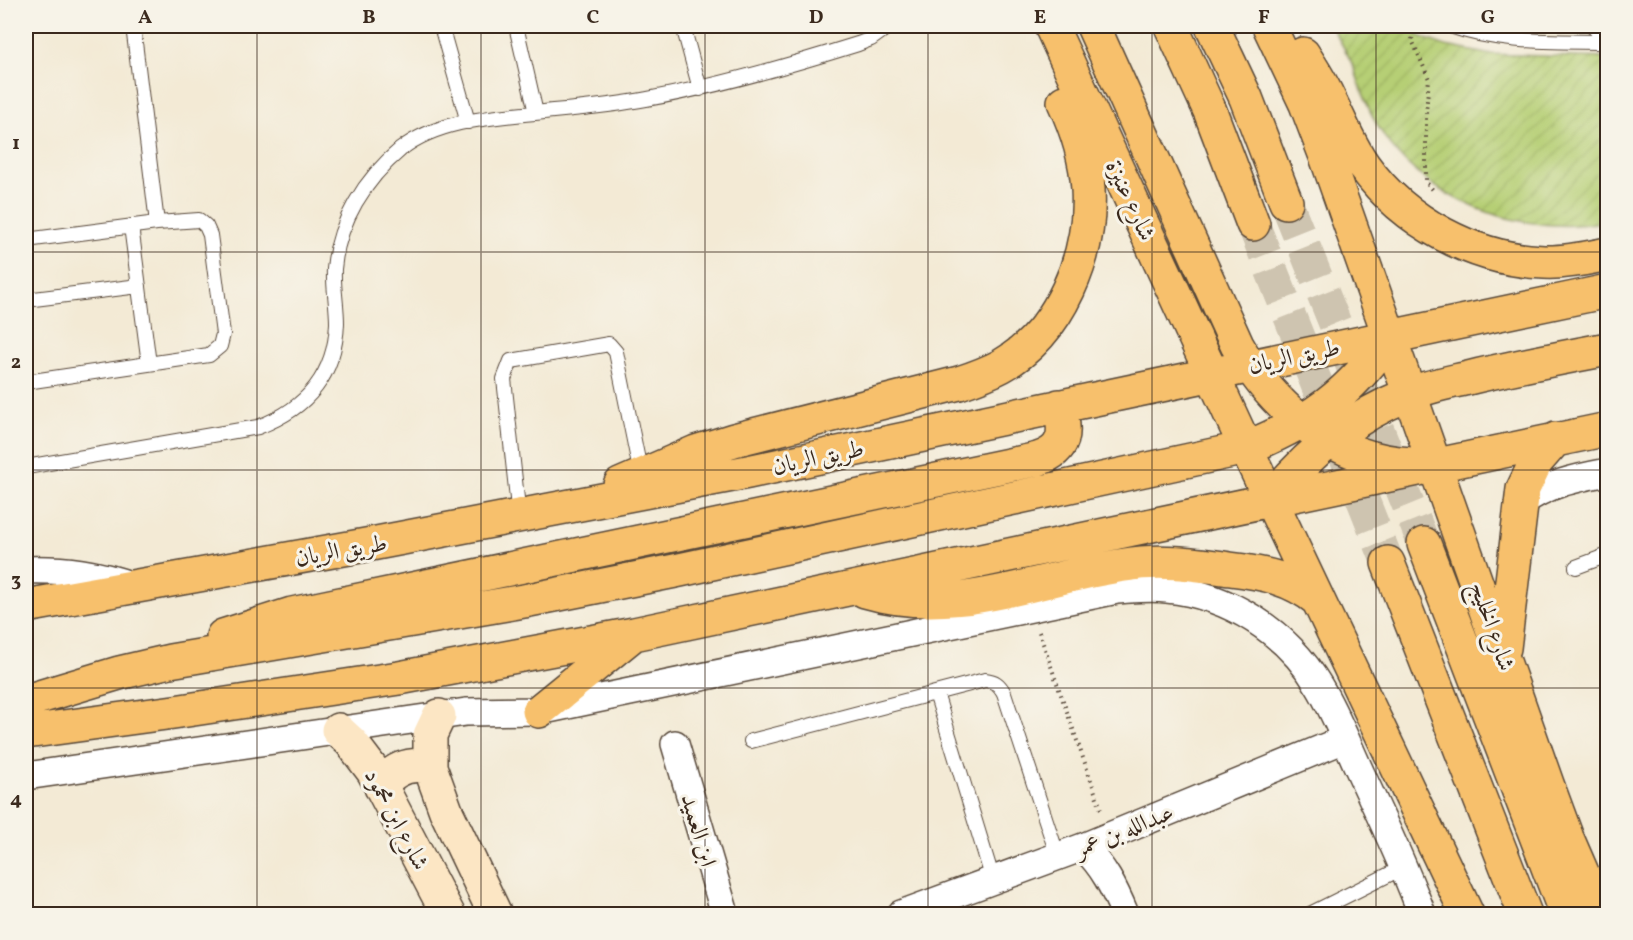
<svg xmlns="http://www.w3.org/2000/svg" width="1633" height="940" viewBox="0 0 1633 940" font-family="Vollkorn,Amiri,serif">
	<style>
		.garden { fill: url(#garden-furrows); stroke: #787c49; stroke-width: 1.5 }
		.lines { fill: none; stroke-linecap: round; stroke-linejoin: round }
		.primary-tunnel { stroke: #cec4b0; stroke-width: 33; stroke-dasharray: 33 16; stroke-linecap: butt }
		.lane-casing { stroke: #574739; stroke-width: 16 }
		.street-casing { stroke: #574739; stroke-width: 30 }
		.secondary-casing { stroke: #574739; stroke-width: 36 }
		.primary-casing { stroke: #574739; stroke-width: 36 }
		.path { stroke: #574739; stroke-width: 4; stroke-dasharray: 1.5 4.5; stroke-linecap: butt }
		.lane { stroke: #fff; stroke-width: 14 }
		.street { stroke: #fff; stroke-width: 27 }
		.secondary { stroke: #fce6c4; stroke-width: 33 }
		.primary { stroke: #f7c06c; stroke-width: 33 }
		.grid { fill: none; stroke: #3b2a1e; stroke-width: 1.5; stroke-opacity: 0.55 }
		.labels { text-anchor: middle; stroke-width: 6; stroke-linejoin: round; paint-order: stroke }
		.street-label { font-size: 24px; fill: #3b2a1e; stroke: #f7f3e8 }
		.neatline { fill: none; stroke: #3b2a1e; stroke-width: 2 }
		.grid-label { font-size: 20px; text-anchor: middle; font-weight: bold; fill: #3b2a1e }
	</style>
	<defs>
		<pattern id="garden-furrows" width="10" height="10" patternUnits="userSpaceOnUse" patternTransform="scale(1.5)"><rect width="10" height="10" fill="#b6cf74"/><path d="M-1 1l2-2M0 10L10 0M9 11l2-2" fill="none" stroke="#9db264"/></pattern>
	</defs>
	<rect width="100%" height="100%" fill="#f7f3e8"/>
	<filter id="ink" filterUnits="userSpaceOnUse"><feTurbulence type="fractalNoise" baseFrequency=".0167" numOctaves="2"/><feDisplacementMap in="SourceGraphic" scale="12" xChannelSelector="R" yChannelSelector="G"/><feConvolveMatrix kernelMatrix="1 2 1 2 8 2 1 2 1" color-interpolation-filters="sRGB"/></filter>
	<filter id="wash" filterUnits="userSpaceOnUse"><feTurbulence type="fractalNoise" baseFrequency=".008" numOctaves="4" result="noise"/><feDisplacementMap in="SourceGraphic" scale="24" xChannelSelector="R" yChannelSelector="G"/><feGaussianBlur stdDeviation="1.35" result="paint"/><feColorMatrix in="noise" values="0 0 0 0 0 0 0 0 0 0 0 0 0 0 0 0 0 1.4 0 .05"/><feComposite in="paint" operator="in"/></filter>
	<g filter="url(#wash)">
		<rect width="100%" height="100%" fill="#f3ead5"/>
		<path class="garden" d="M1331,26H1401L1426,39L1446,46L1487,54L1607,58V221C1524,239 1420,201 1377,125C1366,106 1361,86 1353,66C1347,52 1339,39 1331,26Z"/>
	</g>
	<g filter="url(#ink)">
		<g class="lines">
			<path class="primary-tunnel" d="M1286,202L1424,544
				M1253,224L1388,563"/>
			<defs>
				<path id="lane" d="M133,26L157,223
					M441,26L468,122
					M516,26L536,113
					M683,26L700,89
					M1450,26C1500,44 1555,41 1608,42
					M1592,26L1608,40
					M131,226L149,364
					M26,240L157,223L199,220L206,226L210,235L223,334L220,346L209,355L26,382
					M26,300L139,286
					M26,467L258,427C306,409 335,376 337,323C337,305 333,287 334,269C338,222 365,179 401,149C442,117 503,117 553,111C585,108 616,105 647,99C719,86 788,66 858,44L871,39L889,26
					M519,517L504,379L511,361L609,344L616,352L641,475
					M1576,567L1608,555
					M936,693L993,880
					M751,741L985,680C995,681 999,684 1004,693L1058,857
					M1310,914L1404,867"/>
				<path id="street" d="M1520,504C1546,484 1576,478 1608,472
					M26,570C66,569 97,573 136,587
					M675,744L725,914
					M26,776L439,716L466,712L539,711L1117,590C1133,589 1150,587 1167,589C1229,595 1287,632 1319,686C1336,714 1348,746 1362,776C1383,822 1405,867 1422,914
					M1083,847C1104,867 1114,888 1125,914
					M901,914L1083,847L1345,739"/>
				<path id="secondary" d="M439,716L430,735V767L446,811L495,914
					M338,730L351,742L373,771L448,914
					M381,787C392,769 409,762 430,767"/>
				<path id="primary" d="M1051,26L1246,448L1467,914
					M1093,26L1237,345C1273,409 1335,461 1412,464
					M1171,26L1210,111L1253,224
					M1212,26L1246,98L1286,202
					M1269,26L1306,104L1327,159L1547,784L1567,838L1600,914
					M1303,54C1312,68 1321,82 1328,97C1340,120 1349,145 1364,166C1404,222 1475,260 1544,262C1565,263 1587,258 1608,254
					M620,485L696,452L734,440L959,383C974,378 988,373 1001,366C1060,333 1092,255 1088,189C1086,158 1077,130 1064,102
					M1271,499C1308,453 1352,417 1407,395C1425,387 1446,383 1464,379C1512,367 1560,358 1608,349
					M1424,544L1566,914
					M1388,563L1525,914
					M865,591C956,618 1036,578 1125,565C1160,559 1194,564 1230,569C1263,573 1291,578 1318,600
					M26,606L366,545L748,472L1608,291
					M223,636L292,614L1038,459C1066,450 1067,432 1059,406
					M1504,648L1523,489L1536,462L1556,439
					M26,701L119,673L170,661L524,601L675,571L1246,448C1312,421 1349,395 1390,337
					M539,711L630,637
					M26,732L174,712L399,678L634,634L1608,429"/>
			</defs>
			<use href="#lane" class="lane-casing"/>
			<use href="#street" class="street-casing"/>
			<use href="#secondary" class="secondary-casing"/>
			<use href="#primary" class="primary-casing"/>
			<path class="path" d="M1414,26L1412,40L1429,79L1426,112V182L1433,190
				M1039,632L1102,812"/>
			<use href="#lane" class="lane"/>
			<use href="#street" class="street"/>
			<use href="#secondary" class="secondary"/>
			<use href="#primary" class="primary"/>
		</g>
	</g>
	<path class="grid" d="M257,26V914M481,26V914M705,26V914M928,26V914M1152,26V914M1376,26V914M26,252H1608M26,470H1608M26,688H1608"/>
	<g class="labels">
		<g class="street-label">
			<text transform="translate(1131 200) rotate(65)" y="8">شارع عنيزة</text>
			<text transform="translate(1294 356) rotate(-12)" y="8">طريق الريان</text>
			<text transform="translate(818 457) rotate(-12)" y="8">طريق الريان</text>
			<text transform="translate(341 550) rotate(-10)" y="8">طريق الريان</text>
			<text transform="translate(1493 626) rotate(71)" y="8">شارع الخليج</text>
			<text transform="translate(397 819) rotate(62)" y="8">شارع ابن محمود</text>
			<text transform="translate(699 830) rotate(74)" y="8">ابن العميد</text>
			<text transform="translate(1124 830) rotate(-22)" y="8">عبدالله بن عمر</text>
		</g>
	</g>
	<rect width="1633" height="940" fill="none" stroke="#f7f3e8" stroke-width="66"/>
	<rect x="33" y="33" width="1567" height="874" class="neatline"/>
	<g class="grid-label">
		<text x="145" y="23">A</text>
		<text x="369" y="23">B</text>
		<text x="593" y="23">C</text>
		<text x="816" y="23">D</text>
		<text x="1040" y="23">E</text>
		<text x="1264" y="23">F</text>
		<text x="1488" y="23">G</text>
		<text x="16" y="149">1</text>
		<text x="16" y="368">2</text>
		<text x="16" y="586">3</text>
		<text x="16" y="805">4</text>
	</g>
</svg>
